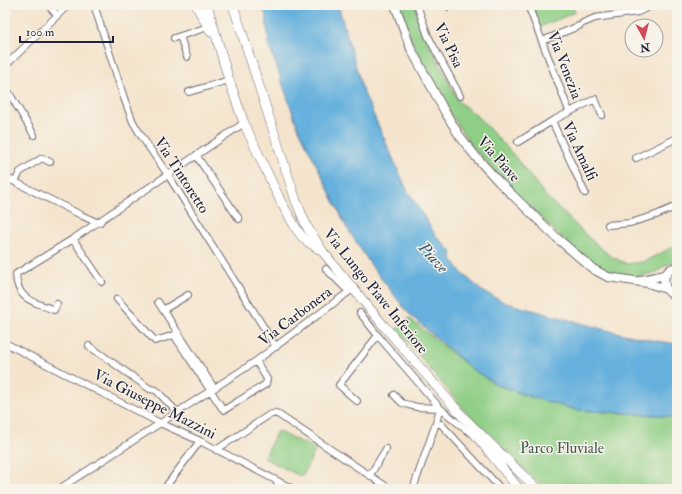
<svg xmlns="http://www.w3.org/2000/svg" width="682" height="494" viewBox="0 0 682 494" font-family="'IM FELL Double Pica',serif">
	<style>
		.green { fill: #8ece85; stroke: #587860 }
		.water { fill: #65b0dd; stroke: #44698c }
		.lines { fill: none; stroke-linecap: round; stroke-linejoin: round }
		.minor-casing { stroke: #6c666e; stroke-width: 8 }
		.tertiary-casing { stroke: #6c666e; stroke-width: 10 }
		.secondary-casing { stroke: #6c666e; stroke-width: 10 }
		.minor { stroke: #fff; stroke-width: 6 }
		.tertiary { stroke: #fff; stroke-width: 8 }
		.secondary { stroke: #fff; stroke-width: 9 }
		.labels { text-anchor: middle; stroke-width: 3; stroke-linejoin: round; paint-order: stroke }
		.street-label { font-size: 15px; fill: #22223b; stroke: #f7f3e8 }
		.park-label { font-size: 15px; fill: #425651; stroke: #f7f3e8 }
		.water-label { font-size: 16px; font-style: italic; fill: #395474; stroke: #f7f3e8 }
	</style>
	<rect width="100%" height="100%" fill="#f7f3e8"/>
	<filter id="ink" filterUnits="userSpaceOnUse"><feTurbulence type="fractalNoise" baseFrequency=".025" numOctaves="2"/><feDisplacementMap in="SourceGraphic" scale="8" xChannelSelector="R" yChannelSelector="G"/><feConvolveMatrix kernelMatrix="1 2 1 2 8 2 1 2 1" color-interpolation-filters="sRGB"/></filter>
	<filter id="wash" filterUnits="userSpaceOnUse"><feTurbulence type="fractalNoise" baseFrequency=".012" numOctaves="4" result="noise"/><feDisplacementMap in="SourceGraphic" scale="16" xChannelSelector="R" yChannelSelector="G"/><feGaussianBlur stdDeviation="0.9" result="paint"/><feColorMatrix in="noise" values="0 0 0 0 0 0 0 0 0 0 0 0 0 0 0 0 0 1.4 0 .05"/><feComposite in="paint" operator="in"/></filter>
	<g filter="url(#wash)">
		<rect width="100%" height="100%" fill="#f4e4cd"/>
		<path class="green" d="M398,5H414L424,33L459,102L476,115L511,152L545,195L588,237L610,256L627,264L643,262L677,245V262L666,265L657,272L636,277H625L606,273L589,263L514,193L472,147L445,105L417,55Z
			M532,5H572L575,12L540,27Z
			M409,318L472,369L497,385L528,396L576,410L656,415L677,418V489H544L465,411L397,329Z
			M277,431L316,449L302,477L264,458Z"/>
		<path class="water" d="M262,5H338L363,91L406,188L436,236L451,251L452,259L461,272L482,291L506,303L610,331L651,340L677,344V418L656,415L576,410L528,396L497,385L472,369L409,314L373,268L347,228L297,125L269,45L266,16Z"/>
	</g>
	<g filter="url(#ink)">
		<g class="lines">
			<defs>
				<path id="minor" d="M48,5L57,15
					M94,5L124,98L133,122L142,137L168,175L276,347
					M417,5L428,36L460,96
					M448,5L449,7
					M471,5L472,6
					M528,5L569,111
					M583,23L595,18L638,12L653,5
					M180,36L187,57
					M174,38L208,27
					M542,41L579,26
					M5,66L68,5
					M5,86L34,135
					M189,92L229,80
					M552,121L585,193
					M518,142L552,121L595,99L602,115
					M196,155L239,219
					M636,158L677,138
					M5,177L83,216L96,222H100
					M15,182L20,172L42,158L50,162
					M608,225L630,223L656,215L677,206
					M326,269L349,292
					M102,282L73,239L244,123
					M117,299L155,341L174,335L222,408L224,410L266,384L267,379L256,361
					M158,302L214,388
					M57,304L54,310C32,301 17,300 16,274L73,239
					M163,310L188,295
					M360,313L379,337
					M5,343L160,423L200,441L293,489
					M89,346L150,389L156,390L177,412
					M394,395L402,403L409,405L417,407L440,408L465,429L475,435
					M357,401L339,385L375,339L379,337L440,408L436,423
					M216,450L269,415L276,413L390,489
					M370,475L386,449
					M59,489L256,361L354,288
					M164,489L200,441
					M275,489L279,482
					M413,489L436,423L441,424L501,489"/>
				<path id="tertiary" d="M395,5L411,49L445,112L459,135L476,157L499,182L557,238L593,269L608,277L648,283L666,289
					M677,267C660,270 660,292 677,296
					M642,280L665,275"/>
				<path id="secondary" d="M196,5L211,32
					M207,5L229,80L244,123L256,149L281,202L297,230L304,239L319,249
					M233,5L296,201L307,227L323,252L384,326L463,417L537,489
					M474,433L519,489"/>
			</defs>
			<use href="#minor" class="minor-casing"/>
			<use href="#tertiary" class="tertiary-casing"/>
			<use href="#secondary" class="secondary-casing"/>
			<use href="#minor" class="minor"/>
			<use href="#tertiary" class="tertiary"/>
			<use href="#secondary" class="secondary"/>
		</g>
	</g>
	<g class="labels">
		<g class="street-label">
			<text transform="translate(449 45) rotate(64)" y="5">Via Pisa</text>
			<text transform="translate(565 65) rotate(69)" y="5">Via Venezia</text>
			<text transform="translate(580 151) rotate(65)" y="5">Via Amalfi</text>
			<text transform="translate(499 159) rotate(48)" y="5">Via Piave</text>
			<text transform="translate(182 175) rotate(57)" y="5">Via Tintoretto</text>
			<text transform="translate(376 291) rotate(51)" y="5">Via Lungo Piave Inferiore</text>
			<text transform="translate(295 316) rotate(-37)" y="5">Via Carbonera</text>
			<text transform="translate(155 404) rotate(27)" y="5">Via Giuseppe Mazzini</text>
		</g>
		<g class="park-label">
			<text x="562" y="453">Parco Fluviale</text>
		</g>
		<g class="water-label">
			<text transform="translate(434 257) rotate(48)" y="6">Piave</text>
		</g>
	</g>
	<rect width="682" height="494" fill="none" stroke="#f7f3e8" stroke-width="20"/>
	<g transform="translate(644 38) rotate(173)"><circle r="19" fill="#f7f3e8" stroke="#a29fa3"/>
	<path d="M0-3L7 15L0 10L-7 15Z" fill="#d1495b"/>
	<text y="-6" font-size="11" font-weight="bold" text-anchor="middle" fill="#22223b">N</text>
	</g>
	<path d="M20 36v6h93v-6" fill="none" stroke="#22223b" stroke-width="2"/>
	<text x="26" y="36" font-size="12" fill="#22223b" stroke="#f7f3e8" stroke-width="3" paint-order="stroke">100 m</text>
</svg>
